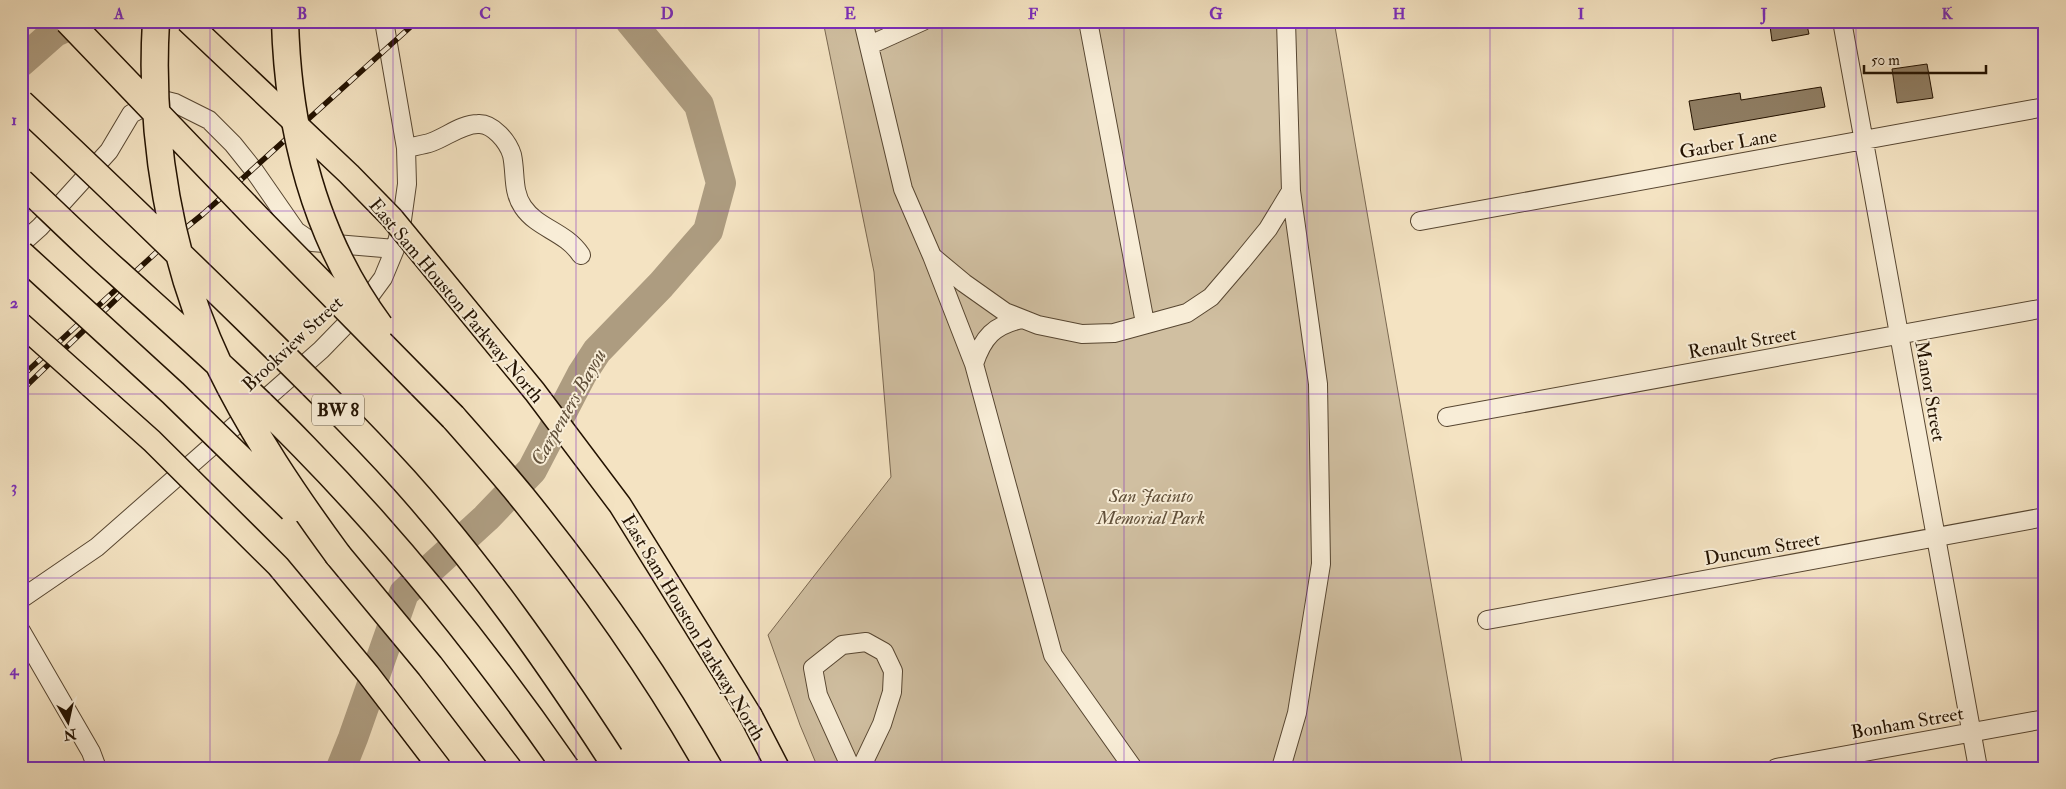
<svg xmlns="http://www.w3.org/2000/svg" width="2066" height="789" viewBox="0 0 2066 789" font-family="'IM FELL Double Pica',serif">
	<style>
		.green { fill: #d0bfa1; stroke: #7a6851 }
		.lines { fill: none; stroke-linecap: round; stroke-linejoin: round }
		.river { stroke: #ad9c80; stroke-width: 30 }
		.building { fill: #907f65; stroke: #231201 }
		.minor-casing { stroke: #574631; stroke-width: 20 }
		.major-casing { stroke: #231201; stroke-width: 25 }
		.highway-casing { stroke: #231201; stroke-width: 29 }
		.minor { stroke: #f8edd7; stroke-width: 18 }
		.major { stroke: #f4e3c2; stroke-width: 22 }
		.highway { stroke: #f4e3c2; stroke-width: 26 }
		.rail-casing { stroke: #231201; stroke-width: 5.5 }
		.rail { stroke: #f8edd7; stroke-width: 4; stroke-dasharray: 11; stroke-linecap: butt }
		.major-bridge-casing { stroke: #231201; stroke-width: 25; stroke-linecap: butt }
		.highway-bridge-casing { stroke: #231201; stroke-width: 29; stroke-linecap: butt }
		.major-bridge { stroke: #f4e3c2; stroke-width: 22 }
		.highway-bridge { stroke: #f4e3c2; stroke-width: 26 }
		.grid { fill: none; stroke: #7b2cbf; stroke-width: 1; stroke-opacity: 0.55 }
		.labels { text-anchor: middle; stroke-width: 4; stroke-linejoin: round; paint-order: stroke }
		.shield { fill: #f8edd7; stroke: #635441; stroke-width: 1 }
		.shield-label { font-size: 18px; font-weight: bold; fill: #231201 }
		.street-label { font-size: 19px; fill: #231201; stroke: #f8edd7 }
		.park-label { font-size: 19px; font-style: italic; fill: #604f39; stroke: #f8edd7 }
		.water-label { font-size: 20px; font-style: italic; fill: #61503a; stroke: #f8edd7 }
		.neatline { fill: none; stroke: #7b2cbf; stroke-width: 2 }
		.grid-label { font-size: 16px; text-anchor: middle; font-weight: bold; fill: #7b2cbf }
	</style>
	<rect width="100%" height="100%" fill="#f4e3c2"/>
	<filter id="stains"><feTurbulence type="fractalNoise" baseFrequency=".004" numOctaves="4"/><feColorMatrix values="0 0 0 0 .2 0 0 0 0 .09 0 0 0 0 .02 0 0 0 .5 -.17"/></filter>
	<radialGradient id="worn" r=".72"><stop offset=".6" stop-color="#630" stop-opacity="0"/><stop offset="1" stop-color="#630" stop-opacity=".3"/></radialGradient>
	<path class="green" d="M823,21H1334L1463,768H818L800,725L768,635L891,477L874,272Z"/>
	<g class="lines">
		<path class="river" d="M21,62L55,32L80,21
			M341,768L353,738L404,593L486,518L532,470L582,374L597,351L661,285L708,231L721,183L699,105L630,21"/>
	</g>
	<path class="building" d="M1778,21H1806L1809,34L1772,41L1770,26L1779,25Z
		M1927,64L1933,98L1897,103L1892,69Z
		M1821,87L1825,107L1694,130L1689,101L1740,93L1741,100Z"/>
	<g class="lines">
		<defs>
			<path id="minor" d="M863,21L903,189L932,256L974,364L1053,655L1133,768
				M1088,21L1145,323
				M1842,21L1978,768
				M870,45L923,21
				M406,148C415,146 424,145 432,142C446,137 462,124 478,124C493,123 508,142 512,155C516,173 512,191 523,207C538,229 565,231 581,255
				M1420,221L2045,107
				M21,244L40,227L109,151L131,114L159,99L175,103L209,120L233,144L253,169L296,231L312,242L395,249
				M934,258L964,283L1005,312L1038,325L1082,334L1114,333L1187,313L1211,297L1241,262L1268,229L1291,191L1286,21
				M974,364C983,337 994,325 1022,319
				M1447,417L2045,308
				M21,599L97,547L321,350L358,312L383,278L395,249L401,227L407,184L406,148L384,21
				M1487,620L2045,517
				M21,631L91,752L97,768
				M851,768L818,695L813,668L842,645L866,642L884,652L893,671L892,692L882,724L861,768
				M1281,768L1297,713L1321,564L1318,384L1291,191
				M1776,768L2045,719"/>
			<path id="major" d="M751,716L778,768"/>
			<path id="highway" d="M453,417C476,443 500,470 522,497C591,582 655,673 709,768
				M338,555L430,666L508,768"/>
		</defs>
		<use href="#minor" class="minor-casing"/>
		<use href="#major" class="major-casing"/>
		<use href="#highway" class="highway-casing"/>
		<use href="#minor" class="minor"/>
		<use href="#major" class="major"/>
		<use href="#highway" class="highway"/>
		<defs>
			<path id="rail" d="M21,377L161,248L203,214L417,21
				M21,391L131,285"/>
		</defs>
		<use href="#rail" class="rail-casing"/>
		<use href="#rail" class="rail"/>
		<defs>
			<path id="major-bridge" d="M187,21L349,174L392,218L535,392L620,505L751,716
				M21,324L152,441L278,566L368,674L440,768"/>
			<path id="highway-bridge" d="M68,21L259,220L453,417
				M156,21C149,136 170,261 219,365C252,433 294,495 338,555
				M285,21C288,130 315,238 380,326
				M21,103C98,175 173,248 248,321C301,373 354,425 404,480C481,566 547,660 610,757
				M21,182C54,213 85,244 118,273C181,330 245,386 304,447C401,546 487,654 566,768
				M21,254L173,393L292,509"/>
		</defs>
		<use href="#major-bridge" class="major-bridge-casing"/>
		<use href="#highway-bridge" class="highway-bridge-casing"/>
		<use href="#major-bridge" class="major-bridge"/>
		<use href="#highway-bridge" class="highway-bridge"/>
	</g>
	<path class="grid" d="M210,21V768M393,21V768M576,21V768M759,21V768M942,21V768M1124,21V768M1307,21V768M1490,21V768M1673,21V768M1856,21V768M21,211H2045M21,394H2045M21,578H2045"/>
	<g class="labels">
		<rect class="shield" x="312" y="394.5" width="52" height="31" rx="4"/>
		<g class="shield-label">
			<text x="338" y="416">BW 8</text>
		</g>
		<g class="street-label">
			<text transform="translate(1728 143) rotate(-10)" y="7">Garber Lane</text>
			<text transform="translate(457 300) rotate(50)" y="7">East Sam Houston Parkway North</text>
			<text transform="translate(1742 342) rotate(-10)" y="7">Renault Street</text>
			<text transform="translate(292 343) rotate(-43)" y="7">Brookview Street</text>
			<text transform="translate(1931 391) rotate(80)" y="7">Manor Street</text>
			<text transform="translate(1762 548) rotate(-10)" y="7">Duncum Street</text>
			<text transform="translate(694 627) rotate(59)" y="7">East Sam Houston Parkway North</text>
			<text transform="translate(1907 722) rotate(-10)" y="7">Bonham Street</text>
		</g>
		<g class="park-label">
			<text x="1151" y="502">San Jacinto<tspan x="1151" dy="22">Memorial Park</tspan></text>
		</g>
		<g class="water-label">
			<text transform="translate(568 407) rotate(-60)" y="7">Carpenters Bayou</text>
		</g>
	</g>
	<rect width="2066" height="789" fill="none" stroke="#f4e3c2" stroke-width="55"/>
	<g transform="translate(68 722) rotate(171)" stroke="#f8edd7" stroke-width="4" paint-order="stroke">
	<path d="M0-4L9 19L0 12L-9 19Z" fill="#231201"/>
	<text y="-8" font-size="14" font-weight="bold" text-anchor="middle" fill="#231201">N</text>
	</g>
	<path d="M1864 65v8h122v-8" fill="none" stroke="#231201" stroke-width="2.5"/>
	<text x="1871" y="65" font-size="15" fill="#231201" stroke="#f8edd7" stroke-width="4" paint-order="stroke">50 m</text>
	<rect x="28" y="28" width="2010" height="734" class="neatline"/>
	<g class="grid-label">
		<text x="119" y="19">A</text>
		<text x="302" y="19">B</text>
		<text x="485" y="19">C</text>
		<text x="667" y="19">D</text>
		<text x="850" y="19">E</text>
		<text x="1033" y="19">F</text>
		<text x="1216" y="19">G</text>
		<text x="1399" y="19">H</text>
		<text x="1581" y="19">I</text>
		<text x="1764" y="19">J</text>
		<text x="1947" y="19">K</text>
		<text x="14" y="125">1</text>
		<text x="14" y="308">2</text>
		<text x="14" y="492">3</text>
		<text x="14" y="675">4</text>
	</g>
	<rect width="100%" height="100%" filter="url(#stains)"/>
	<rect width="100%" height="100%" fill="url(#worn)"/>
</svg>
